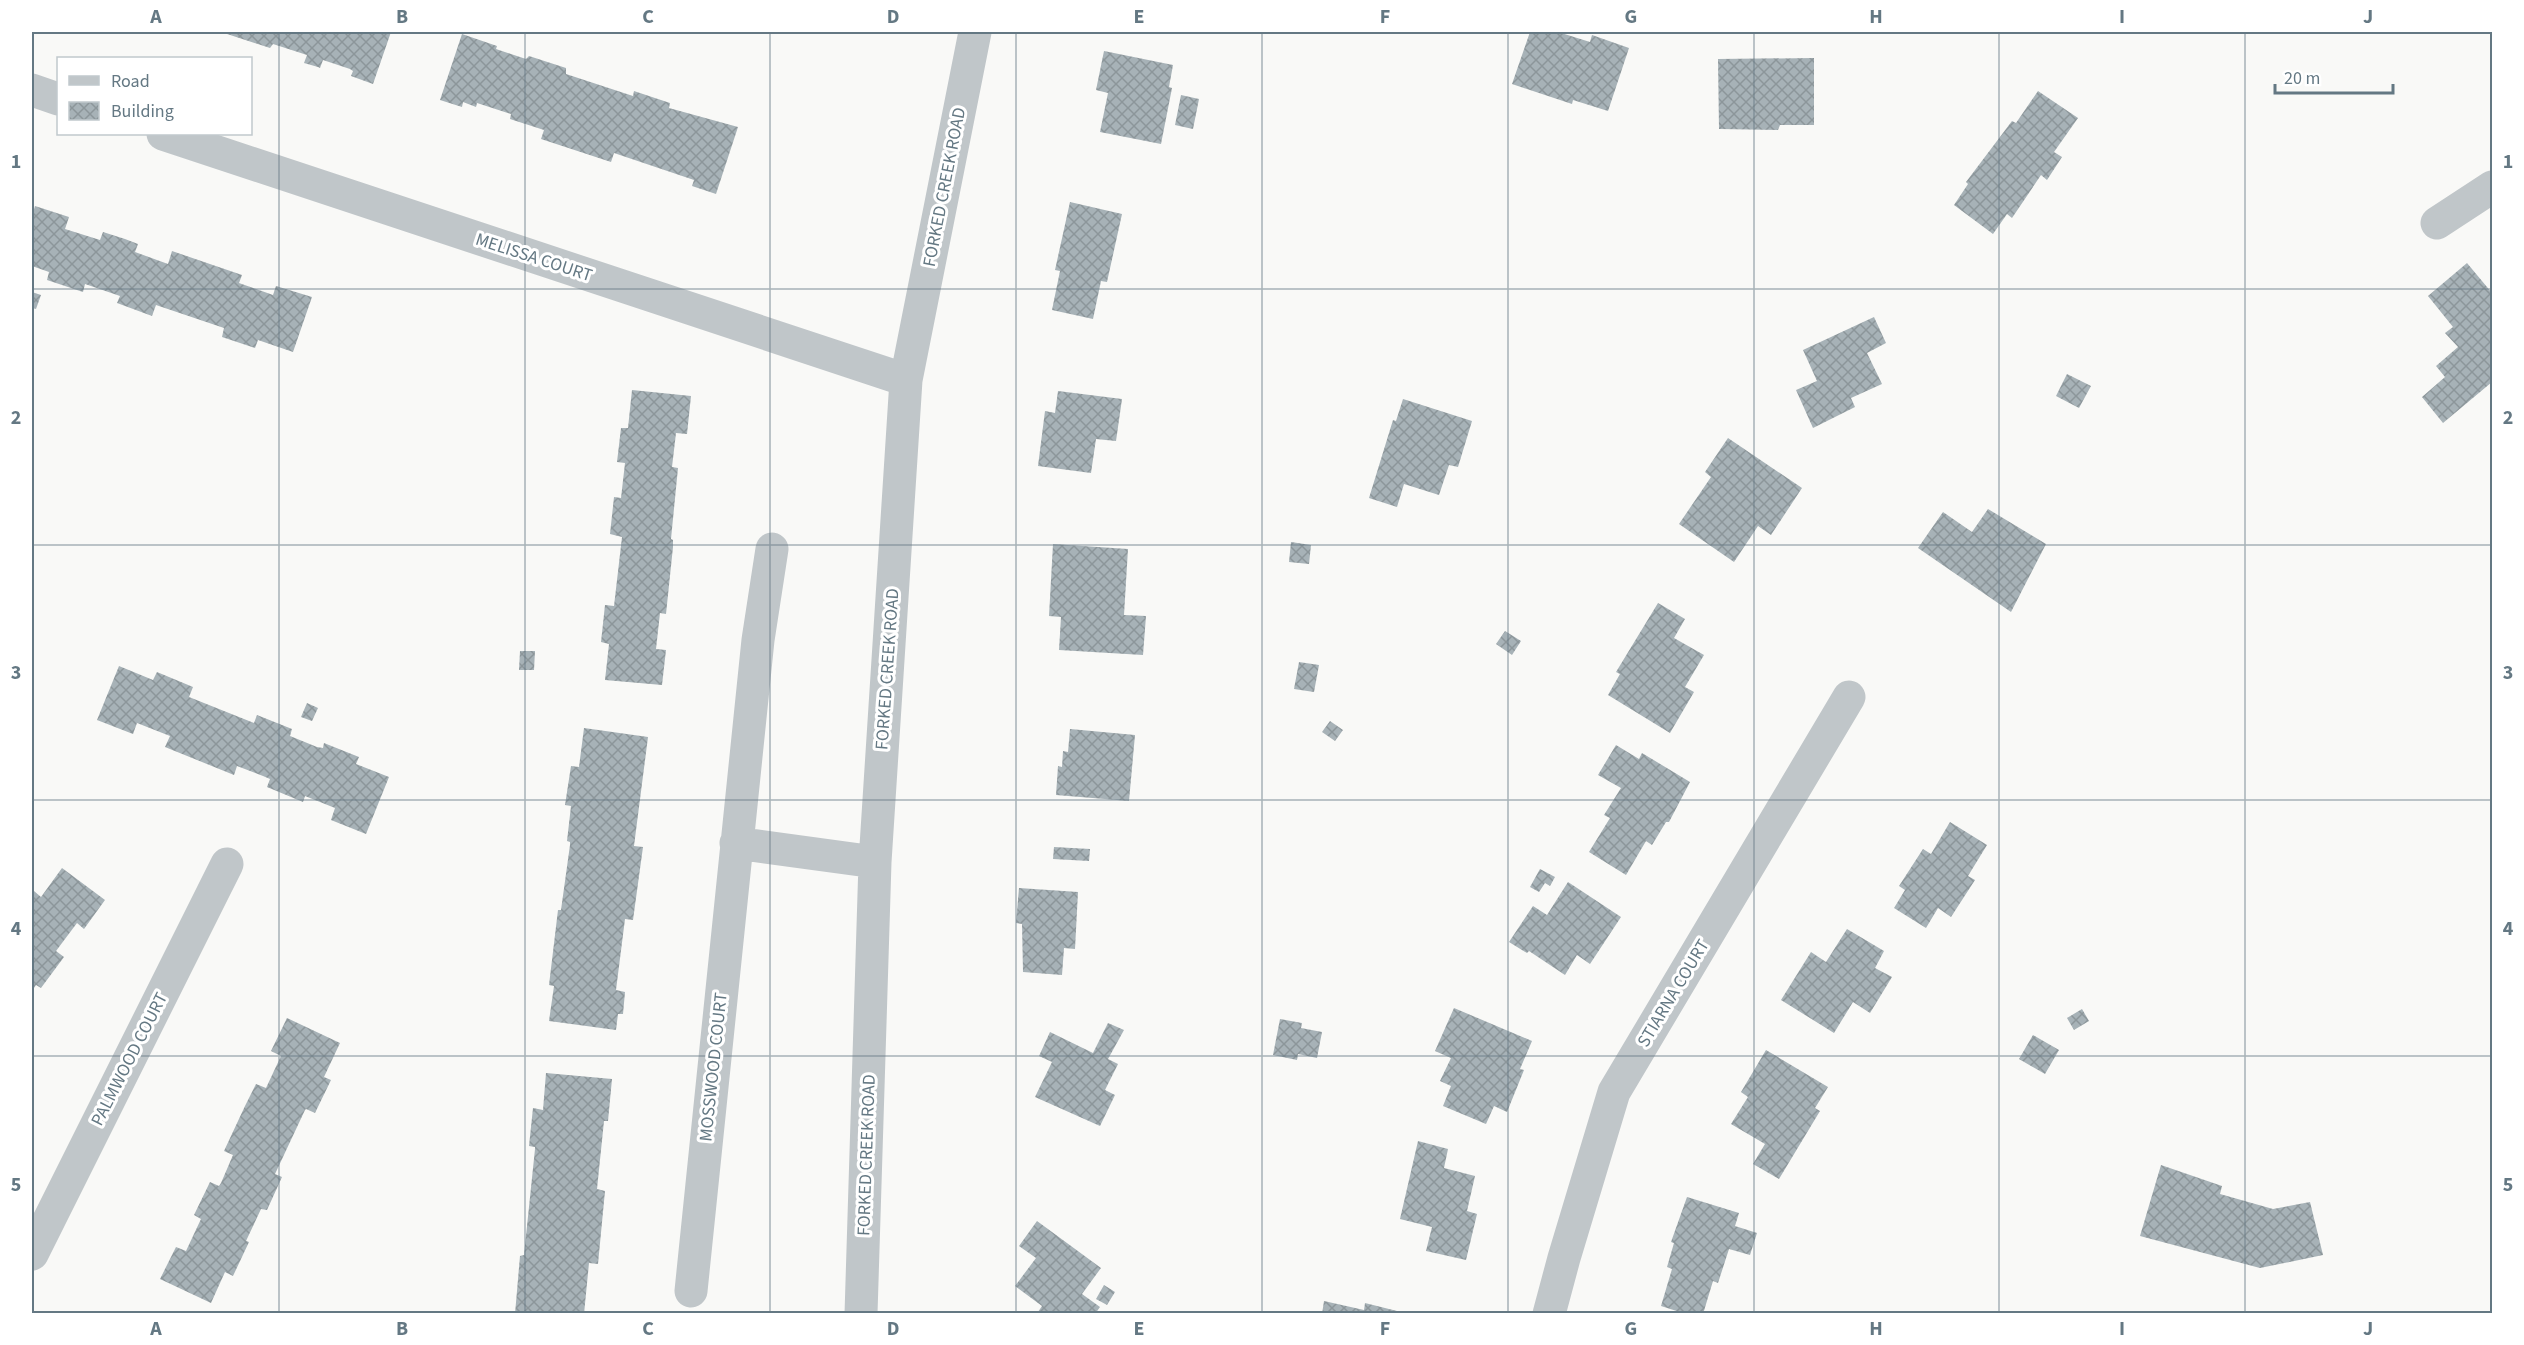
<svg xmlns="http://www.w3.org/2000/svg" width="2524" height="1345" viewBox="0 0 2524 1345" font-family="'Source Sans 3',sans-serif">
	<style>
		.building { fill: url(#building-cross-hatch) }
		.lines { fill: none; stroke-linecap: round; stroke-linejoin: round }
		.minor { stroke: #c0c6c9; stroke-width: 33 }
		.grid { fill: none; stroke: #647883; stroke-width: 1.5; stroke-opacity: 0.55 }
		.labels { text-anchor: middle; stroke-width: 6; stroke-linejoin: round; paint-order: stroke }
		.street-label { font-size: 18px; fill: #647883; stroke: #fff }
		.neatline { fill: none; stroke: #647883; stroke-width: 2 }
		.grid-label { font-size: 20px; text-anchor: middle; font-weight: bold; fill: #647883 }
	</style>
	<defs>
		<pattern id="building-cross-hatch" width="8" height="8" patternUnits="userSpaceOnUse" patternTransform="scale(1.5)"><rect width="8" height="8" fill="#a7b2b7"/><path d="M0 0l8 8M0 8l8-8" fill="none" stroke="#8c969a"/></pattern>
	</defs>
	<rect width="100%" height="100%" fill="#f9f9f7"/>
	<path class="building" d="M221,32H391L373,84L351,76L353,71L350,69L323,60L320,68L318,67L304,63L307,55L273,44L270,48Z
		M1530,32H1558L1590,42L1592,35L1629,48L1608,111L1573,100L1572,104L1512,84Z
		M462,34L497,46L496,49L526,59L529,56L566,68V74L633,96L634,91L670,103L669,108L738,127L716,194L692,186L694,180L614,153L611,162L541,139L544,130L510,119L511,114L477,103L476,107L463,102L462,107L440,100Z
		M1104,51L1173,65L1169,87L1172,88L1161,144L1100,132L1108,93L1096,90Z
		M1814,58V125H1780L1778,130L1719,129L1718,59Z
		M2038,91L2078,118L2054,152L2062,157L2047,180L2041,175L2012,218L2007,214L1993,234L1954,205L1968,184L1966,182L2012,121L2016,123Z
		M1181,95L1199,99L1193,129L1175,125Z
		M1070,202L1122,214L1107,282L1101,281L1093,319L1052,310L1060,271L1055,270Z
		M35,206L69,217L65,229L100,240L103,232L125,239L138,244L135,252L168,264L172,251L242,275L239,283L273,295L276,286L312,297L293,352L258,340L255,348L222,337L224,328L156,305L152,316L117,303L120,296L88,285L85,284L83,292L47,280L49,272L32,266V216Z
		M2467,263L2492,293V382L2443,423L2422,397L2445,377L2436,366L2458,347L2445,333L2453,327L2428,296Z
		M32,292L41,295L36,309L32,308Z
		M1874,317L1886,343L1867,353L1882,384L1851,398L1855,407L1813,428L1796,390L1817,381L1803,350Z
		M2067,374L2091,386L2079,408L2056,396Z
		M632,390L691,396L687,434L676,433L672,467L678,468L671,539L673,540V547L666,614L660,613L656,649L666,650L662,685L605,680L609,644L601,642L605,605L614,606L622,537L610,534L614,497L621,498L625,463L617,462L621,428H628Z
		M1058,391L1122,399L1116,441L1096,439L1091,473L1038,466L1045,411L1055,413Z
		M1403,399L1472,421L1458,467L1449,465L1439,495L1404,484L1397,507L1369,498L1393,420L1396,421Z
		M1728,438L1802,488L1771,535L1758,526L1734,562L1679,524L1711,477L1705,472Z
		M1988,509L2046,544L2011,612L1918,548L1943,512L1972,532Z
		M1291,542L1311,545L1309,564L1289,562Z
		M1053,544L1128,549L1124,615L1146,616L1143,655L1059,650L1061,617L1049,616Z
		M1658,603L1685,619L1674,638L1704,655L1685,687L1694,692L1670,733L1608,695L1620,674L1616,672Z
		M1505,631L1521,641L1512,655L1496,644Z
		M520,651H535L534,670H519Z
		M1299,662L1319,665L1314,692L1294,689Z
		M119,666L153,680L157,672L193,687L189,697L254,723L257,715L292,729L290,736L317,747L323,748L324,743L359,757L356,764L389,777L366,834L331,820L335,808L305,796L303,802L267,787L270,779L263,776L237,766L234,775L165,747L170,736L137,723L133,734L97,720Z
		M307,703L318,708L312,721L301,717Z
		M1330,721L1343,730L1335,741L1322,732Z
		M584,728L648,737L634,846L643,847L633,920L625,919L616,990L625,992L623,1014H618L616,1030L549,1021L554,986L549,985L558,910H561L570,845V842L567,841L571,806L565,805L571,766L579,767Z
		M1070,729L1135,735L1129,801L1056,795L1058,766L1062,767L1063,751L1068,752Z
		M1616,745L1639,759L1642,753L1690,782L1669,822H1666L1652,845L1646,841L1626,875L1589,852L1610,818L1604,815L1621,788L1598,775Z
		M1950,822L1987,845L1968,876L1975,880L1951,917L1938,908L1926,928L1894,908L1905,890L1899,886L1923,849L1931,854Z
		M1054,847L1090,849L1089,861L1053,859Z
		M62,868L105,900L84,929L77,923L56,951L64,957L41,988L36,985L32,991V894L34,891L41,897Z
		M1540,869L1555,877L1550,886L1545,883L1539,892L1530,887Z
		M1568,882L1621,917L1590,964L1577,955L1565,975L1529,951L1527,953L1509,942L1533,906L1547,915Z
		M1019,888L1078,892L1075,949L1064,948L1062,975L1023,972L1022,924L1016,923Z
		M1847,929L1884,951L1875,968L1892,977L1870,1013L1853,1002L1834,1033L1781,1000L1811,952L1826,962Z
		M1454,1008L1532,1041L1520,1069L1524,1070L1507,1112L1494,1106L1486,1124L1443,1106L1451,1086L1440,1081L1451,1058L1435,1051Z
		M2082,1009L2089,1021L2074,1030L2067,1018Z
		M287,1018L340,1043L324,1077L331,1080L315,1113L306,1109L305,1110L275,1174L282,1177L267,1210L261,1209L246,1241L249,1242L233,1276L225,1272L211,1303L160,1279L176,1247L186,1251L201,1219L194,1215L210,1182L219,1186L221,1183L233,1155L224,1151L245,1106L256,1084L266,1088L281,1056L271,1051Z
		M1280,1019L1302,1023L1301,1028L1322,1032L1317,1058L1298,1054L1297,1060L1273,1055Z
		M1108,1023L1124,1030L1108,1059L1118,1064L1105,1090L1115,1095L1100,1126L1035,1097L1052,1062L1039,1056L1050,1032L1093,1053Z
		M2033,1035L2059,1050L2045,1074L2019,1059Z
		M1766,1050L1828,1087L1815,1108L1820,1111L1779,1179L1753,1164L1765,1144L1731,1124L1748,1097L1741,1092Z
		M546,1073L612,1079L608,1121H604L597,1189L605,1191L598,1264L589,1263L584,1314H515L520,1256L524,1255L535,1149V1147L529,1146L533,1108L543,1110Z
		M1418,1141L1448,1149L1444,1168L1475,1176L1467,1211L1477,1214L1466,1260L1426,1251L1432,1227L1400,1219Z
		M2161,1165L2222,1186L2220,1194L2273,1209L2310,1202L2323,1255L2260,1268L2140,1236Z
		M1687,1197L1739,1213L1735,1226L1757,1233L1750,1255L1729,1249L1718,1283L1713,1281L1703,1314H1686L1661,1306L1672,1269L1667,1267L1674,1243L1671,1242Z
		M1037,1221L1101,1268L1082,1294L1100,1307L1095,1314H1040L1038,1312L1042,1306L1015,1286L1036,1258L1019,1246Z
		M1104,1285L1115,1292L1107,1305L1096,1299Z
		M1324,1301L1364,1310L1365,1303L1409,1314H1322Z"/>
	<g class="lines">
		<path class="minor" d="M32,90L58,99
			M163,134L906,380
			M2437,223L2492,187
			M736,843L875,862
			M32,1254L227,864
			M691,1291L758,640L772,549
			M861,1314L875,862L906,380L975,32
			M1549,1314L1564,1258L1614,1092L1849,697"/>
	</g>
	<path class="grid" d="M279,32V1314M525,32V1314M770,32V1314M1016,32V1314M1262,32V1314M1508,32V1314M1754,32V1314M1999,32V1314M2245,32V1314M32,289H2492M32,545H2492M32,800H2492M32,1056H2492"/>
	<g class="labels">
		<g class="street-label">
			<text transform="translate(944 187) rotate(-79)" y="6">FORKED CREEK ROAD</text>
			<text transform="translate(534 257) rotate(18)" y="6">MELISSA COURT</text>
			<text transform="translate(887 669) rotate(-86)" y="6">FORKED CREEK ROAD</text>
			<text transform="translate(1673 993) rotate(-59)" y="6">STIARNA COURT</text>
			<text transform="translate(129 1059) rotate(-63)" y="6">PALMWOOD COURT</text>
			<text transform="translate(713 1067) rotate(-84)" y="6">MOSSWOOD COURT</text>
			<text transform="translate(866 1155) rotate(-88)" y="6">FORKED CREEK ROAD</text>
		</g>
	</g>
	<rect width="2524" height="1345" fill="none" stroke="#ffffff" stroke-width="66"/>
	<rect x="57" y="57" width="195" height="78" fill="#ffffff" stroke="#c1c9cd" stroke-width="1.5"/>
	<rect x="69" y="76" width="30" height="9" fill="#c0c6c9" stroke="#c1c9cd" stroke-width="1.5"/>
	<text x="111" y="87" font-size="18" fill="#647883">Road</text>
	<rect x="69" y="102" width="30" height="18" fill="url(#building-cross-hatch)" stroke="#c1c9cd" stroke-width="1.5"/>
	<text x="111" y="117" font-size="18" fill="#647883">Building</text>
	<path d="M2275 84v9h118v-9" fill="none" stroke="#647883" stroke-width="3"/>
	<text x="2284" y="84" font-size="18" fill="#647883" stroke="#ffffff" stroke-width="4.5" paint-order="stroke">20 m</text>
	<rect x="33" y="33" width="2458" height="1279" class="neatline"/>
	<g class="grid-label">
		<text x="156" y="23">A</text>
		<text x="402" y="23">B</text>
		<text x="648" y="23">C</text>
		<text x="893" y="23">D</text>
		<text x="1139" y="23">E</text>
		<text x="1385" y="23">F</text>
		<text x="1631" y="23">G</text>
		<text x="1876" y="23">H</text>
		<text x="2122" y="23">I</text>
		<text x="2368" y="23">J</text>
		<text x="16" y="168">1</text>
		<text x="2508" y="168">1</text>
		<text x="16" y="424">2</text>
		<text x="2508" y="424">2</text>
		<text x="16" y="679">3</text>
		<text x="2508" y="679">3</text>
		<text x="16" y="935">4</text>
		<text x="2508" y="935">4</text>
		<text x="16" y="1191">5</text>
		<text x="2508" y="1191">5</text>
		<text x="156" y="1335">A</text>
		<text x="402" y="1335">B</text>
		<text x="648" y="1335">C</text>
		<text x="893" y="1335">D</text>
		<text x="1139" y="1335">E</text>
		<text x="1385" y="1335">F</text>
		<text x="1631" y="1335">G</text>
		<text x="1876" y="1335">H</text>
		<text x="2122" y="1335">I</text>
		<text x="2368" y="1335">J</text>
	</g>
</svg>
